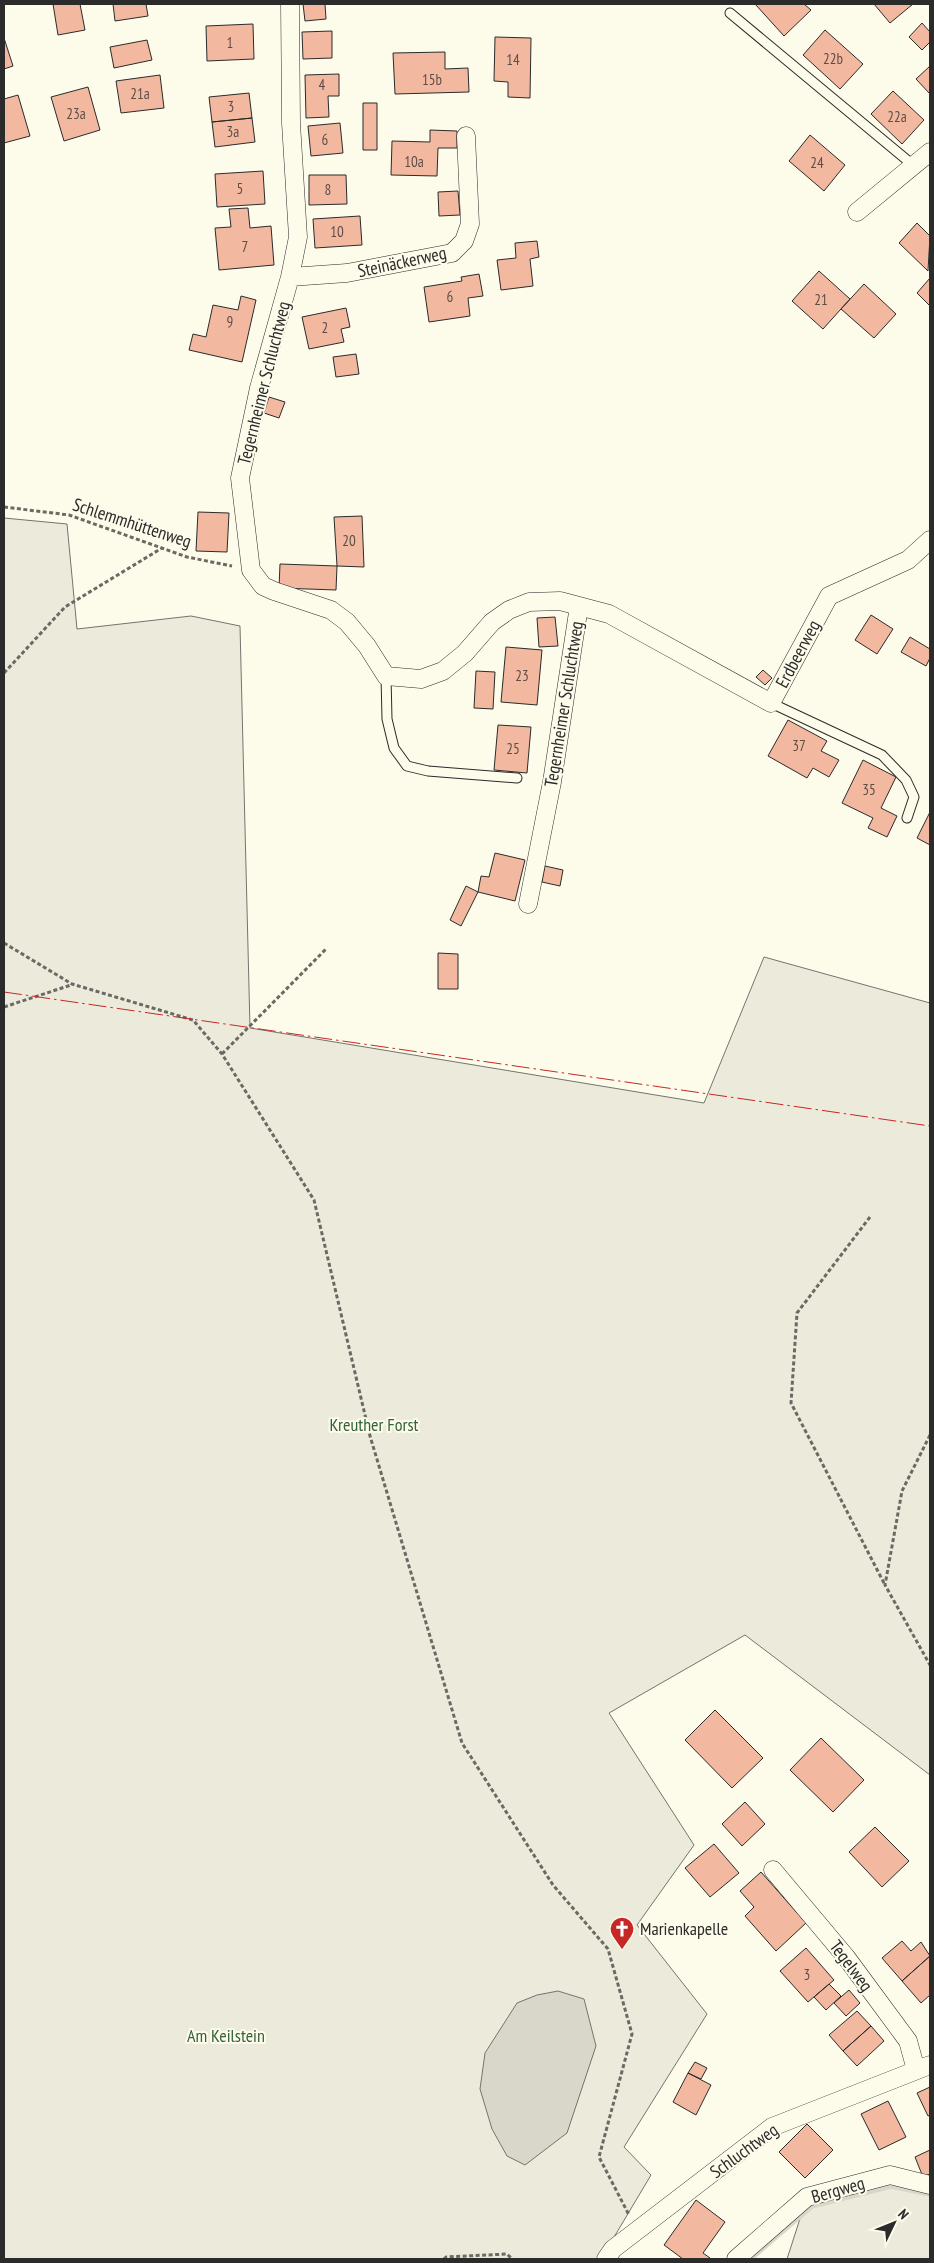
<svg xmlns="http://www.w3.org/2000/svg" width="934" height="2263" viewBox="0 0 934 2263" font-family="'PT Sans Narrow',sans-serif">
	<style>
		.green { fill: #ecebdb; stroke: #74746e }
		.water { fill: #d8d7c9; stroke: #74746e }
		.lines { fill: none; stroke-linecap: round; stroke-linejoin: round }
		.stream { stroke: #d8d7c9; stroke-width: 5.5 }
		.building { fill: #f2b8a0; stroke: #2b2b2b }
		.lane-casing { stroke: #2b2b2b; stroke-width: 11 }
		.street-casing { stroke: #2b2b2b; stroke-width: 19 }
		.path { stroke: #6a6964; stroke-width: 3; stroke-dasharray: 4 2.5; stroke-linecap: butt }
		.lane { stroke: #fdfbea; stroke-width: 9 }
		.street { stroke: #fdfbea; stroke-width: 18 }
		.power { stroke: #c62828; stroke-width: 1; stroke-dasharray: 18 4 2.5 4; stroke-linecap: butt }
		.labels { text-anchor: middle; stroke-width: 4; stroke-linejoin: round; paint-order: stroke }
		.number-label { font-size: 15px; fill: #5d4e48 }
		.street-label { font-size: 18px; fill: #2b2b2b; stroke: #fdfbea }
		.park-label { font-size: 18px; fill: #34623c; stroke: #fdfbea }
		.poi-label { font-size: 18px; fill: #2b2b2b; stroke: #fdfbea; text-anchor: start }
	</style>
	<rect width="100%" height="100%" fill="#fdfbea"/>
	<path class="green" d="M4,518L67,524L77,629L191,616L240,626L250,1028L704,1103L764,957L930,1003V1775L745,1635L609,1713L694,1845L637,1925L707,2014L624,2147L651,2175L601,2259H4Z
		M890,2175L930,2185V2259H787L807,2197Z"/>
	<path class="water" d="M558,1991L584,1999L596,2046L567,2133L525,2165L507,2156L492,2129L480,2089L485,2053L517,2003L537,1995Z"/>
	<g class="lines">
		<path class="stream" d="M750,2259L812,2206L891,2186L930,2194"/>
	</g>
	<path class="building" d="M53,4H80L85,30L58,35Z
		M113,4H146L148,16L115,21Z
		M303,4H325L326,19L305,21Z
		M755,4H804L811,10L784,36Z
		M874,4H913L890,23Z
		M922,23L930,32V42L922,50L909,37Z
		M253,24L254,59L207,61L206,26Z
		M825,30L863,64L840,89L803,55Z
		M332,31V58L303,59L302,32Z
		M495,37L531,38L530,98L508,97V82L494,81Z
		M4,38L13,66L4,69Z
		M147,40L152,60L114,68L110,47Z
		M445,52V69L468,68L469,92L395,94L393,53Z
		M930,66V94L916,79Z
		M339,74V96H328L329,117L306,118L305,75Z
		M160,75L164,108L121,113L116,81Z
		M88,87L100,130L64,141L51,97Z
		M893,91L924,120L902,144L871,114Z
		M249,93L252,118L212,122L209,97Z
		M18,95L30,136L4,143V99Z
		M363,103H377V150H363Z
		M252,118L255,142L215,147L212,122Z
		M340,123L343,153L311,156L308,126Z
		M430,130L457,131V148H438L437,176L391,175L392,141L430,142Z
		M810,135L845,165L824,191L789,161Z
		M263,171L265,204L217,207L215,174Z
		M309,175H346L347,204L309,205Z
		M458,191L460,215L439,216L438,192Z
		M248,208L250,228L271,226L274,265L219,270L215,228L231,227L229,209Z
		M360,216L362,245L315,248L313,219Z
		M917,223L930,236L928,271L899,243Z
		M537,241L539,257L530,259L533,286L501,290L497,260L516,258L515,243Z
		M819,271L850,299L823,329L792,301Z
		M479,274L483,296L468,298L470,316L429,322L424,287L462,281L461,277Z
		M930,278V306L917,293Z
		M864,284L896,314L874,338L841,309Z
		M241,296L256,300L242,362L189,350L193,334L206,337L213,305L238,310Z
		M346,308L350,327L341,329L344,342L309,349L302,317Z
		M356,354L359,374L336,377L333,357Z
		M269,397L285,402L279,418L264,413Z
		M198,512L229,513L227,552L196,551Z
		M362,516L364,567L337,566L334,517Z
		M280,564L337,566L336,590L279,588Z
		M871,615L893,629L877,654L855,640Z
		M555,617L558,646L539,647L537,618Z
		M910,637L930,649V658L926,666L901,652Z
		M506,647L542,650L537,705L501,702Z
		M763,670L772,678L765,685L756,677Z
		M476,671L495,672L493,709L474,708Z
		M788,720L827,741L821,751L839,760L829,777L813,768L807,778L768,756Z
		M498,725L531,727L527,773L494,770Z
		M863,760L896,777L881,808L897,816L887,837L868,828L873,818L842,803Z
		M930,812V845L917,838Z
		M495,853L525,860L515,901L478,892L481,876L489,877Z
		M545,866L563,870L560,886L542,882Z
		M466,886L478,892L461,926L450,920Z
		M438,953L458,954V989H438Z
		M715,1710L763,1758L732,1788L685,1740Z
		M821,1738L864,1780L833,1812L790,1770Z
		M745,1802L765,1824L742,1846L722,1824Z
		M875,1827L909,1861L882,1887L849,1852Z
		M714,1844L739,1873L710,1897L685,1868Z
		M761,1872L806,1923L776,1951L745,1916L754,1907L740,1891Z
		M902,1941L911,1951L921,1942L930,1956L902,1981L882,1958Z
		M806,1948L834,1980L808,2002L780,1971Z
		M930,1956V1995L921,2003L902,1981Z
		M829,1984L841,1996L826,2010L814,1997Z
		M849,1990L860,2003L846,2016L834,2003Z
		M857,2011L871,2026L843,2051L829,2035Z
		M871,2026L884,2041L857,2066L843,2051Z
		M695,2062L707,2068L701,2079L688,2073Z
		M688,2073L711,2085L696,2115L673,2102Z
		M930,2087V2115L928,2116L917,2093Z
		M888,2101L906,2137L879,2150L861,2114Z
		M807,2124L833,2150L805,2178L779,2152Z
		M930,2150V2174L923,2177L915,2157Z
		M696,2200L725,2222L703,2253L710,2258L708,2259H683L664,2245Z"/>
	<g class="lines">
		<defs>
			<path id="lane" d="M730,13L913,165
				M386,676L387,719L394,748L407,766L428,771L517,778
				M771,703L882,755L906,780L914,797L907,818"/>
			<path id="street" d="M290,4L291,123L298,237L290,277L259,388L240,478L251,570L263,586L274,591L331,610L347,622L367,646L386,676L421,679L443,671L465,653L492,622L509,610L529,602L560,601L609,614L771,703L829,596L908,560L930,540
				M857,212L930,152
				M290,277L347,273L452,253L464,241L470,224L466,136
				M528,904L552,782L579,606
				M773,1870L846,1957L908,2041L916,2070
				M606,2259L613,2249L772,2127L930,2065
				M736,2259L807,2197L890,2175L930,2185"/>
		</defs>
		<use href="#lane" class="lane-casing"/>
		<use href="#street" class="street-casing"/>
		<path class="path" d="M4,507L69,515L187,557L232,566
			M4,673L65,607L162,548
			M4,943L72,984L193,1020L222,1054L314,1200L370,1436L462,1743L553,1885L608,1949L632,2034L599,2157L629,2215
			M4,1007L71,985
			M222,1054L327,948
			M870,1217L797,1313L791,1403L885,1585
			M930,1435L902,1491L885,1585L930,1665
			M444,2259L446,2257L507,2254L512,2259"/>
		<use href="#lane" class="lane"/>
		<use href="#street" class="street"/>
		<path class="power" d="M4,992L930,1126"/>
	</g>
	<defs>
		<symbol id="church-pin" viewBox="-11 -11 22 30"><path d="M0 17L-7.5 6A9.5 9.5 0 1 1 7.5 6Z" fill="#c62828" stroke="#fdfbea"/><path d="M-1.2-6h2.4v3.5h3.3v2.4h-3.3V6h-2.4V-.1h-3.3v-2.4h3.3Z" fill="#fff"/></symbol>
	</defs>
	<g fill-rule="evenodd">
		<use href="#church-pin" x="608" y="1915" width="28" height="38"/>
	</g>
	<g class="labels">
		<g class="number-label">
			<text x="230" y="48">1</text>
			<text x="833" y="64">22b</text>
			<text x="513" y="65">14</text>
			<text x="432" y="85">15b</text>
			<text x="322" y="90">4</text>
			<text x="140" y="99">21a</text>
			<text x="231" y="112">3</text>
			<text x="76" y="119">23a</text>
			<text x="897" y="122">22a</text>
			<text x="233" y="137">3a</text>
			<text x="325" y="145">6</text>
			<text x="414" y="167">10a</text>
			<text x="817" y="168">24</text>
			<text x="240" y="194">5</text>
			<text x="328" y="195">8</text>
			<text x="337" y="237">10</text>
			<text x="245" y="252">7</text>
			<text x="450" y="302">6</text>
			<text x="821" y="305">21</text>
			<text x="230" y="327">9</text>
			<text x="325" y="333">2</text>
			<text x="349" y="546">20</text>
			<text x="522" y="681">23</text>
			<text x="799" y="751">37</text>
			<text x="513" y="754">25</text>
			<text x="869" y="795">35</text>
			<text x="807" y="1980">3</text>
		</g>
		<g class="street-label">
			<text transform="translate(402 262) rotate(-12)" y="6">Steinäckerweg</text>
			<text transform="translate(264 383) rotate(-76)" y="6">Tegernheimer Schluchtweg</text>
			<text transform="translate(132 523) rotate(18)" y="6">Schlemmhüttenweg</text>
			<text transform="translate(798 654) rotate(-62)" y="6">Erdbeerweg</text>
			<text transform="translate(564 704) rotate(-81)" y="6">Tegernheimer Schluchtweg</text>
			<text transform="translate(851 1966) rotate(53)" y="6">Tegelweg</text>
			<text transform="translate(744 2151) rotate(-36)" y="6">Schluchtweg</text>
			<text transform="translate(838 2190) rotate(-16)" y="6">Bergweg</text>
		</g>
		<g class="park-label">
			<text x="374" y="1431">Kreuther Forst</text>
			<text x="226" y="2042">Am Keilstein</text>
		</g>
		<g class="poi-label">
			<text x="640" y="1935">Marienkapelle</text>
		</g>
	</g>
	<rect width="934" height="2263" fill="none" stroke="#2b2b2b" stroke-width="10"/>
	<g transform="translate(894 2223) rotate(47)" stroke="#fdfbea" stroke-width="4" paint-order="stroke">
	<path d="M0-4L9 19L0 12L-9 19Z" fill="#2b2b2b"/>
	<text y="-8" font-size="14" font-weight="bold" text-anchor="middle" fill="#2b2b2b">N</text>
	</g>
</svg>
